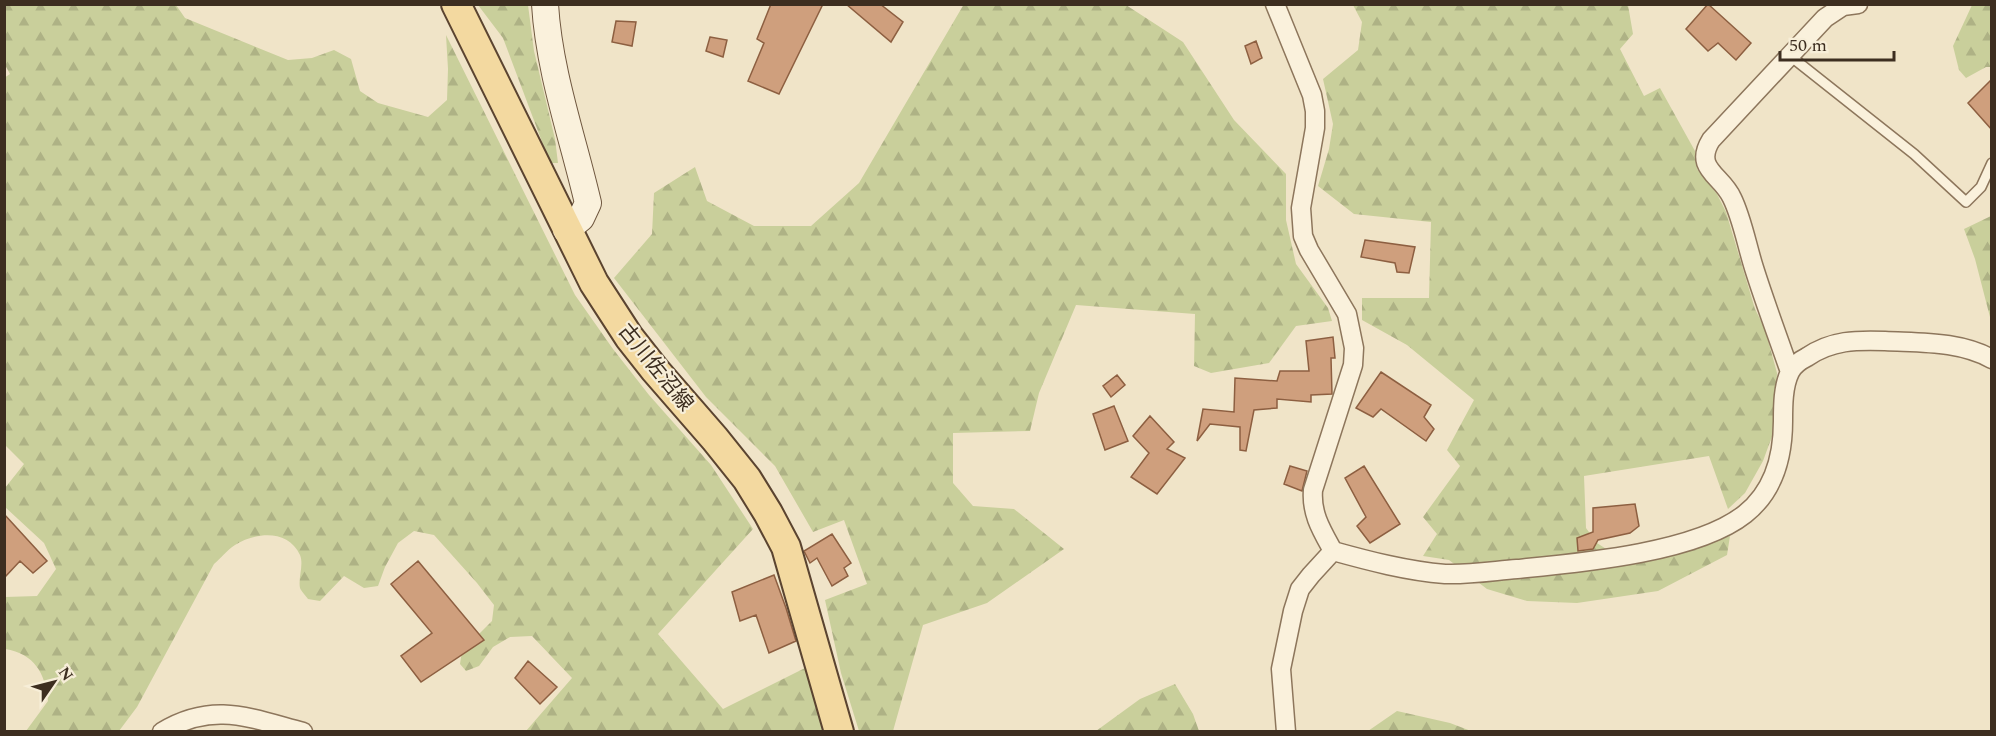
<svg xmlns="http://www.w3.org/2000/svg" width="1996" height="736" viewBox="0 0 1996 736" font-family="Spectral,'Noto Sans JP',serif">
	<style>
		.forest { fill: url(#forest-firs) }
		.building { fill: #cf9f7d; stroke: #8d5f41; stroke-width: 1.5 }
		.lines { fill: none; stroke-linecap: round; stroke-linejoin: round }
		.lane-casing { stroke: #8d765c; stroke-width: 12 }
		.street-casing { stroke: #8d765c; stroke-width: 21 }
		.secondary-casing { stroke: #6f573f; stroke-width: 28 }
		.primary-casing { stroke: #5b4430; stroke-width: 32 }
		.lane { stroke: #faf1dc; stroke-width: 9 }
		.street { stroke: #faf1dc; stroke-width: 18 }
		.secondary { stroke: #faf1dc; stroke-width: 26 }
		.primary { stroke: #f3d9a0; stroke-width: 28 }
		.labels { text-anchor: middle; stroke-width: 4.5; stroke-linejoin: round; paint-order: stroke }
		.street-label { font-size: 21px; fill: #3d2e20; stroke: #f7eed8 }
	</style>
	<defs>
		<pattern id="forest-firs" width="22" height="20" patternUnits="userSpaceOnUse" patternTransform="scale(1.5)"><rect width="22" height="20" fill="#c9cf9b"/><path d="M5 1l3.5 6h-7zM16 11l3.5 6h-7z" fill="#aeb285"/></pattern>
	</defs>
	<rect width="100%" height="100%" fill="#f0e4c8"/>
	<path class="forest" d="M964,4L1126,5L1183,42L1234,120L1286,174V220L1296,264L1328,308L1332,321L1296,326L1269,363L1211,373L1194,366L1195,314L1076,305L1039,393L1030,431L953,433V483L973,506L1014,509L1064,549L987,603L923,625L893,731H859L841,673L825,600L867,584L844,520L813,532L775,466L706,397L614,278L652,234L654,193L695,167L707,201L754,226H811L859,183Z
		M5,5H176L185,18L288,60L312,58L334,50L351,59L360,91L378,103L428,117L447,100L448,69L446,35L575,295L613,349L649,395L711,465L753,529L658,634L723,709L813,664L828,731H526L572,678L532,636L510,637L493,647L479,666L466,671L460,664L462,651L492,621L494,605L477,583L434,535L414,531L398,543L385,567L378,586L364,588L344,576L320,601L308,599C306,596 301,591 300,588C298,578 304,565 300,555C288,529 256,532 235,545C227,550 221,558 214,564L137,707L119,731H26L48,701C45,673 35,654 5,649V597L37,596L56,569L44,543L5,507V488L24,464L4,444V78L10,74L5,65Z
		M478,5H528L534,51L555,139L558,163H550L503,38Z
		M1353,5H1628L1633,34L1620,49L1644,96L1660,88L1695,151L1697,169L1717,194L1726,212L1755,309L1765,329L1777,373L1774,431L1763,461L1745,493L1728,509L1709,456L1584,476L1586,528L1597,543L1626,562L1688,549L1730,536L1727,555L1658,591L1577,603L1527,601L1487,589L1449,560L1423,556L1437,534L1423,517L1460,466L1447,450L1474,400L1407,345L1362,320V298H1429L1431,222L1354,214L1318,186L1329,149L1333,124L1323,79L1358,50L1362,22Z
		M1972,5H1991V67H1986L1966,78L1959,70L1953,46Z
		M1991,216V321L1975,259L1964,229Z
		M1175,684L1193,714L1199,731H1096L1140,699Z
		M1397,711L1450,723L1471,731H1368Z"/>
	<path class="building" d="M771,4H823L779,94L748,81L764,43L757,39Z
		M846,4H880L903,22L891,42Z
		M1708,4L1751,43L1736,60L1718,43L1708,51L1686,29Z
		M616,21L636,22L632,46L612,42Z
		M710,37L727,40L723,57L706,51Z
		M1256,41L1262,58L1251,64L1245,46Z
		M1992,79V130L1968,103Z
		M1365,240L1415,247L1409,273L1397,272L1395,263L1361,257Z
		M1333,337L1335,358H1331L1332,394L1311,395V402L1277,399V408L1254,410L1246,451L1240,450V427L1210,424L1197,441L1203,409L1234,412L1235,378L1277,381L1280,371H1309L1306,341Z
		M1381,372L1431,405L1424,417L1434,429L1426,441L1381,409L1373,417L1356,408Z
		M1117,375L1125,385L1111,397L1103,386Z
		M1114,406L1128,441L1105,450L1093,414Z
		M1150,416L1174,442L1167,449L1185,458L1157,494L1131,477L1149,453L1133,436Z
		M1290,466L1307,471L1302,491L1284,484Z
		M1364,466L1400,524L1370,543L1357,526L1366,517L1345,478Z
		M1635,504L1639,526L1630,533L1598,540L1593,549L1578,551L1577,538L1593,532V508Z
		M4,514L47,561L33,573L20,561L4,578Z
		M832,534L851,563L844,568L848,576L832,586L817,558L810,563L804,551Z
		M418,561L484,640L421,682L401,656L432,633L391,584Z
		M774,575L786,608L796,641L769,653L756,615L740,621L732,592Z
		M528,661L557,687L540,704L515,678Z"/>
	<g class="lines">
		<defs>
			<path id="lane" d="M1789,55L1914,154L1966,202L1981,187L1992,163"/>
			<path id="street" d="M1275,4L1312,95L1315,111V128L1301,208L1303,236L1309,250L1347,314L1354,348L1353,365L1313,490C1311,514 1322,531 1333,551C1369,561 1407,571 1445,574C1468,575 1493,571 1517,569C1579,563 1696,553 1745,514C1774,491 1783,456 1783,421C1783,406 1783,386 1790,372C1793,366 1801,360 1807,357C1832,340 1856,340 1885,341C1921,343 1959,341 1992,359
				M1790,372C1778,337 1765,303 1754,268C1747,246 1742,218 1732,198C1722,175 1693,169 1711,140L1825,18L1843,6L1858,4
				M162,732C213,701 250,718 303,732
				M1286,732L1281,669L1293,611L1300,589L1311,575L1333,551"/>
			<path id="secondary" d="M545,4C549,72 573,138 588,203L581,218L566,230"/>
			<path id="primary" d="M456,4L594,283L629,337L655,370L715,439L747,479L768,513L786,547L839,732"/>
		</defs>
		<use href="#lane" class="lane-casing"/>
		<use href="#street" class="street-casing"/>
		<use href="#secondary" class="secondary-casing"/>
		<use href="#primary" class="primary-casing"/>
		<use href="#lane" class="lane"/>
		<use href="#street" class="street"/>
		<use href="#secondary" class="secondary"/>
		<use href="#primary" class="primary"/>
	</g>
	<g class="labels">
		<g class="street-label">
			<text transform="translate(656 367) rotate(51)" y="7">古川佐沼線</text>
		</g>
	</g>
	<rect width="1996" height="736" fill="none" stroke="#3d2e20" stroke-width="12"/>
	<g transform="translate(54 682) rotate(55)" stroke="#f7eed8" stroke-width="4.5" paint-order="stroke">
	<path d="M0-4.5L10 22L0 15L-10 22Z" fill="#3d2e20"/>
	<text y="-9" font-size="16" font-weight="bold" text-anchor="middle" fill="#3d2e20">N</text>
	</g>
	<path d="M1780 51v9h114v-9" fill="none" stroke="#3d2e20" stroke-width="3"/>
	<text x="1789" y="51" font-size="18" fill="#3d2e20" stroke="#f7eed8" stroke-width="4.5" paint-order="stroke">50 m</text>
</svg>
